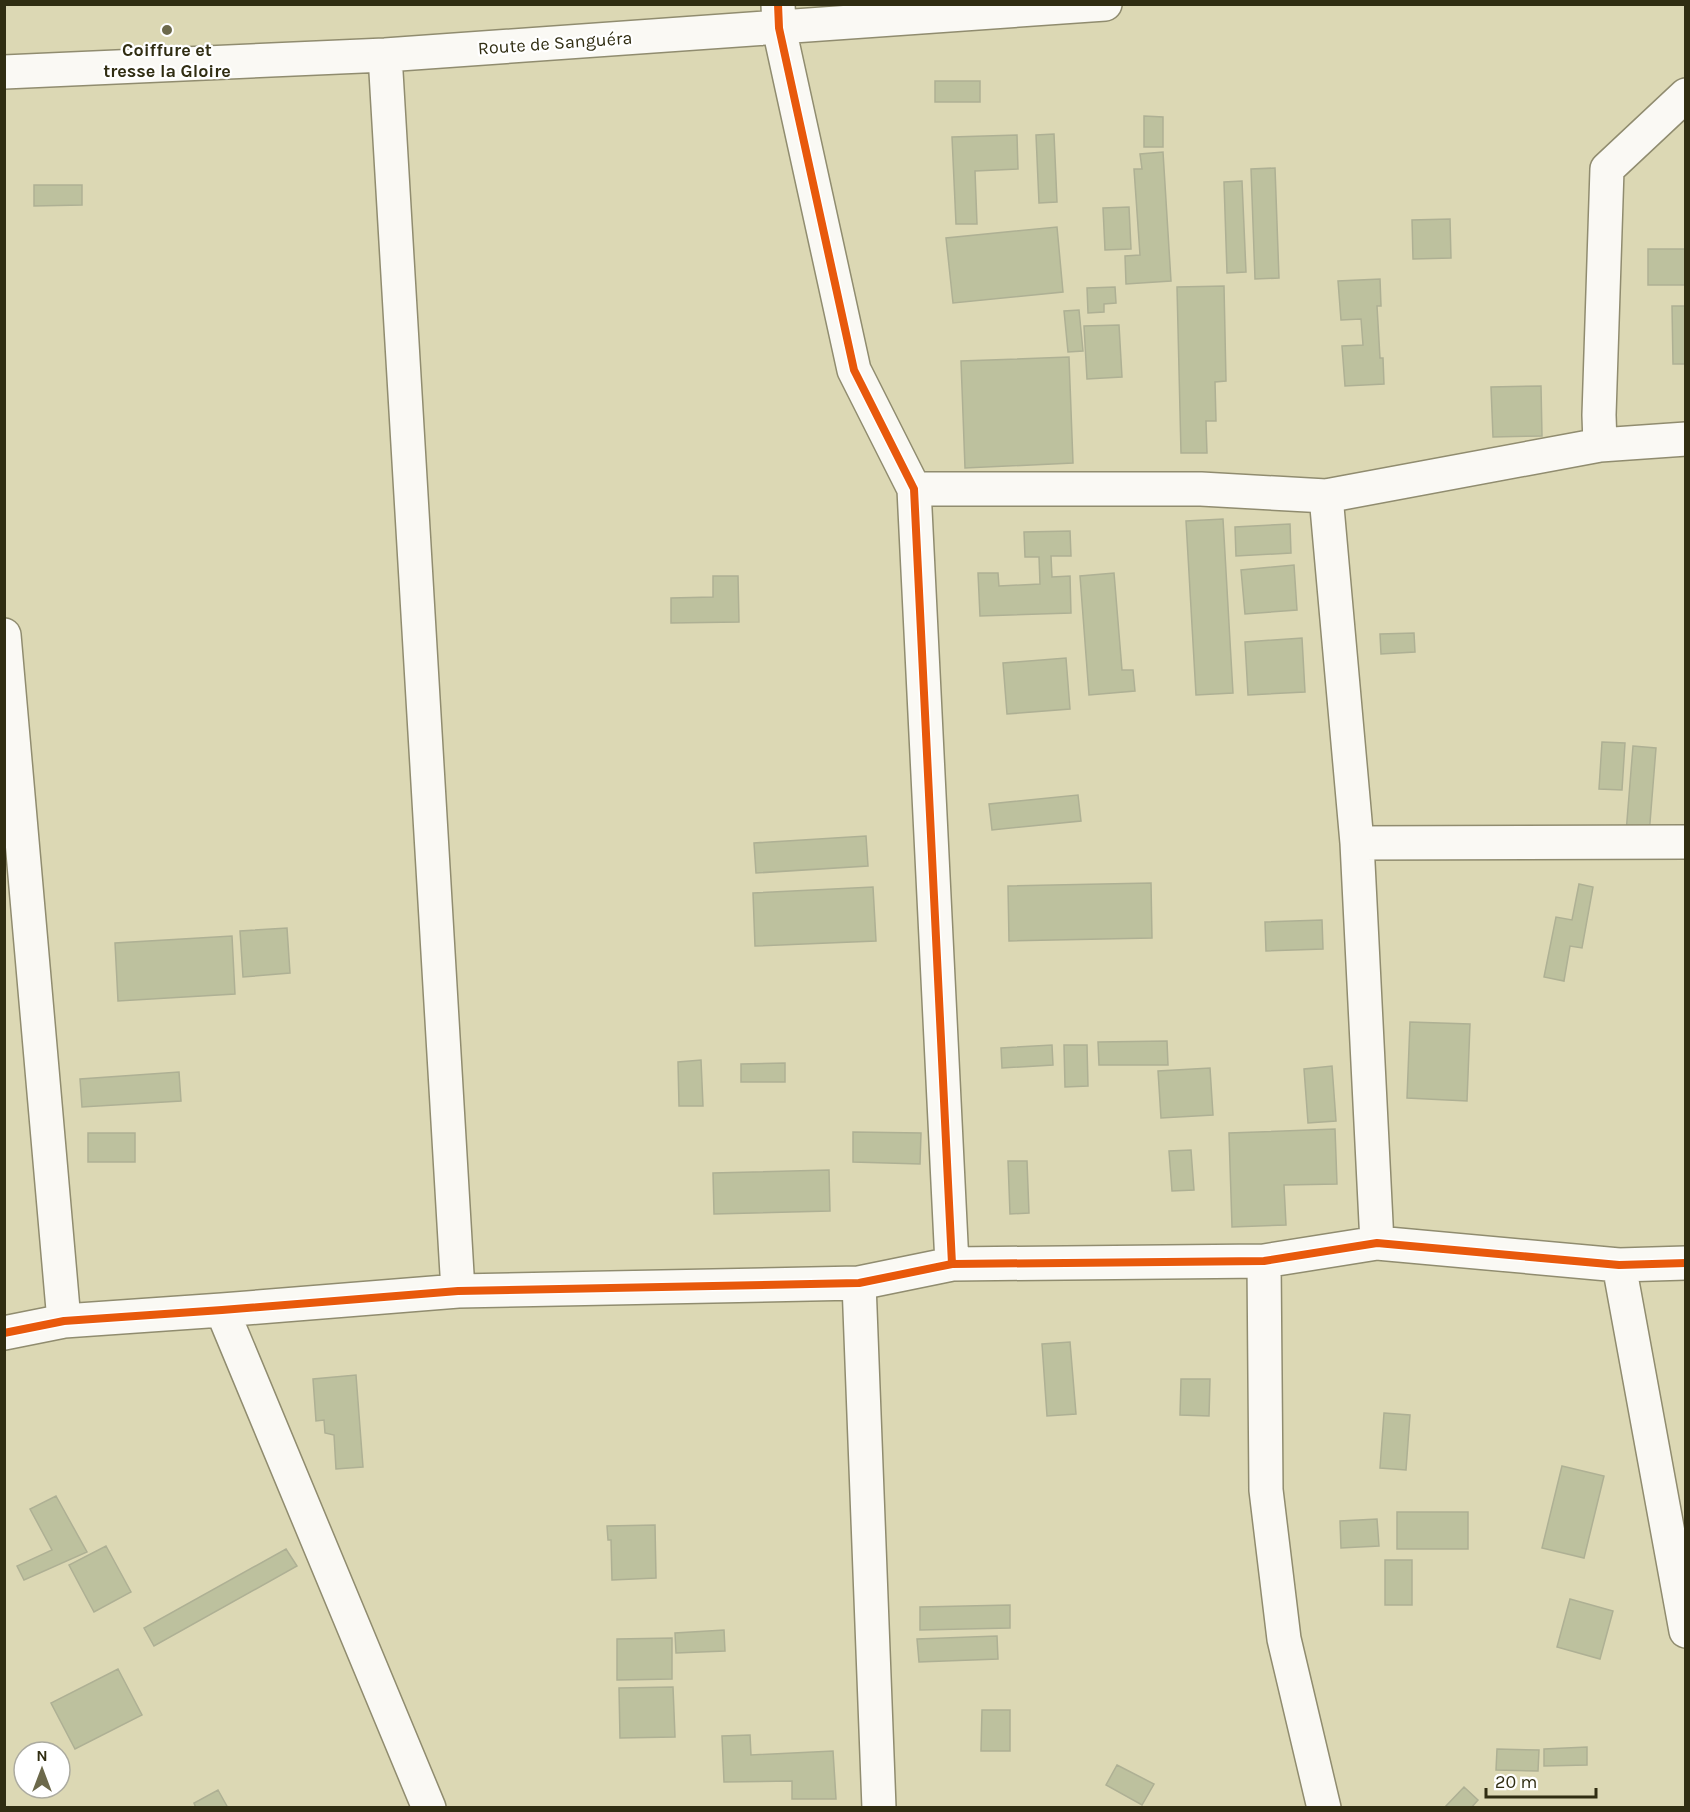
<svg xmlns="http://www.w3.org/2000/svg" width="1690" height="1812" viewBox="0 0 1690 1812" font-family="Karla,sans-serif">
	<style>
		.building { fill: #bdc19e; stroke: #aeb094; stroke-width: 1.5 }
		.lines { fill: none; stroke-linecap: round; stroke-linejoin: round }
		.minor-casing { stroke: #908c6f; stroke-width: 36 }
		.minor { stroke: #faf9f4; stroke-width: 33 }
		.cycleway-casing { stroke: #fff; stroke-width: 11 }
		.cycleway { stroke: #e8590c; stroke-width: 8 }
		.poi-dot { fill: #6c694b; stroke: #fff; stroke-width: 2 }
		.labels { text-anchor: middle; stroke-width: 4.5; stroke-linejoin: round; paint-order: stroke }
		.street-label { font-size: 18px; fill: #302d12; stroke: #fff }
		.poi-label { font-size: 18px; font-weight: bold; fill: #302d12; stroke: #fff }
	</style>
	<rect width="100%" height="100%" fill="#dcd8b4"/>
	<path class="building" d="M935,81H980V102H935Z
		M1144,116L1163,117V147H1144Z
		M1054,134L1057,202L1039,203L1036,135Z
		M1017,135L1018,169L975,171L977,224H956L952,137Z
		M1163,152L1171,281L1126,284L1125,256L1140,255L1134,169H1142L1140,154Z
		M1275,168L1279,278L1255,279L1251,169Z
		M1242,181L1246,272L1227,273L1224,182Z
		M34,185H82V205L34,206Z
		M1129,207L1131,249L1105,250L1103,208Z
		M1450,219L1451,258L1413,259L1412,220Z
		M1057,227L1063,292L953,303L946,238Z
		M1648,249H1686V285H1648Z
		M1380,279L1381,306H1377L1380,358H1383L1384,384L1345,386L1342,346L1363,345L1361,319L1341,320L1338,281Z
		M1224,286L1226,381L1215,382L1216,421H1206L1207,453H1181L1177,287Z
		M1115,287L1116,303L1104,304V312L1088,313L1087,288Z
		M1672,306H1686V364H1673Z
		M1079,310L1083,351L1068,352L1064,311Z
		M1119,325L1122,377L1087,379L1084,326Z
		M1069,357L1073,463L965,468L961,361Z
		M1541,386L1542,436L1493,437L1491,387Z
		M1223,519L1233,693L1196,695L1186,521Z
		M1290,524L1291,553L1236,556L1235,527Z
		M1070,531L1071,556H1051L1052,577L1070,576L1071,613L980,616L978,573H998L999,586L1040,584L1039,557H1025L1024,532Z
		M1294,565L1297,610L1245,614L1241,570Z
		M1114,573L1122,670H1133L1135,691L1089,695L1080,576Z
		M713,576H738L739,622L671,623V598L713,597Z
		M1414,633L1415,652L1381,654L1380,634Z
		M1302,638L1305,692L1248,695L1245,642Z
		M1066,658L1070,709L1007,714L1003,663Z
		M1602,742L1625,743L1622,790L1599,789Z
		M1633,746L1656,748L1649,835L1626,833Z
		M1078,795L1081,821L992,830L989,804Z
		M866,836L868,866L756,873L754,843Z
		M1151,883L1152,938L1009,941L1008,886Z
		M1579,884L1593,887L1582,948L1570,946L1564,981L1544,977L1556,917L1572,920Z
		M873,887L876,941L755,946L753,893Z
		M1322,920L1323,949L1266,951L1265,922Z
		M287,928L290,973L243,977L240,931Z
		M232,936L235,994L118,1001L115,943Z
		M1410,1022L1470,1024L1467,1101L1407,1098Z
		M1167,1041L1168,1065H1099L1098,1042Z
		M1052,1045L1053,1065L1002,1068L1001,1048Z
		M1064,1045H1087L1088,1086L1065,1087Z
		M701,1060L703,1106H679L678,1062Z
		M785,1063V1082H741V1064Z
		M1332,1066L1336,1121L1308,1123L1304,1069Z
		M1210,1068L1213,1115L1161,1118L1158,1071Z
		M179,1072L181,1101L82,1107L80,1079Z
		M1335,1129L1337,1184L1284,1185L1286,1225L1232,1227L1229,1133Z
		M853,1132L921,1133L920,1164L853,1162Z
		M88,1133H135V1162H88Z
		M1191,1150L1194,1190L1172,1191L1169,1151Z
		M1008,1161H1027L1029,1213L1010,1214Z
		M829,1170L830,1211L714,1214L713,1173Z
		M1070,1342L1076,1414L1047,1416L1042,1344Z
		M356,1375L363,1467L336,1469L334,1435L325,1433L324,1420L316,1421L313,1379Z
		M1181,1379H1210L1209,1416L1180,1415Z
		M1384,1413L1410,1415L1406,1470L1380,1468Z
		M1562,1466L1604,1476L1584,1558L1542,1548Z
		M56,1496L87,1552L24,1580L17,1566L52,1550L30,1509Z
		M1397,1512H1468V1549H1397Z
		M1377,1519L1379,1546L1341,1548L1340,1521Z
		M655,1525L656,1578L612,1580L611,1540H608L607,1526Z
		M106,1546L131,1592L94,1612L69,1565Z
		M286,1549L297,1566L154,1646L144,1628Z
		M1385,1560H1412V1605H1385Z
		M1570,1599L1613,1611L1600,1659L1557,1647Z
		M1010,1605V1628L920,1630V1607Z
		M724,1630L725,1651L676,1653L675,1633Z
		M997,1636L998,1659L919,1662L917,1639Z
		M672,1638V1679L617,1680V1639Z
		M118,1669L142,1715L75,1749L51,1703Z
		M673,1687L675,1737L620,1738L619,1688Z
		M982,1710H1010V1751H981Z
		M750,1735L751,1755L833,1751L836,1799H792V1781L724,1782L722,1736Z
		M1587,1747V1765L1544,1766V1749Z
		M1497,1749L1539,1750L1538,1771L1496,1770Z
		M1117,1765L1154,1784L1142,1805L1106,1785Z
		M1464,1787L1478,1800L1471,1808H1444Z
		M218,1790L228,1808H196L194,1803Z"/>
	<g class="lines">
		<defs>
			<path id="minor" d="M778,4L779,28L854,370L914,489L952,1264
				M385,55L458,1291
				M4,72L385,55L1105,4
				M1600,445L1599,415L1607,169L1686,95
				M914,489H1201L1326,496L1600,445L1686,439
				M1326,496L1357,843L1377,1243
				M4,635L64,1321
				M1357,843L1686,842
				M1264,1261L1266,1490L1284,1639L1324,1808
				M1619,1265L1686,1631
				M859,1283L879,1808
				M222,1310L429,1808
				M4,1333L64,1321L222,1310L458,1291L859,1283L952,1264L1264,1261L1377,1243L1619,1265L1686,1263"/>
		</defs>
		<use href="#minor" class="minor-casing"/>
		<use href="#minor" class="minor"/>
		<defs>
			<path id="cycleway" d="M778,4L779,28L854,370L914,489L952,1264
				M4,1333L64,1321L222,1310L458,1291L859,1283L952,1264L1264,1261L1377,1243L1619,1265L1686,1263"/>
		</defs>
		<use href="#cycleway" class="cycleway-casing"/>
		<use href="#cycleway" class="cycleway"/>
	</g>
	<circle class="poi-dot" cx="167" cy="30" r="6"/>
	<g class="labels">
		<g class="street-label">
			<text transform="translate(555 43) rotate(-4)" y="6">Route de Sanguéra</text>
		</g>
		<g class="poi-label">
			<text x="167" y="56">Coiffure et<tspan x="167" dy="21">tresse la Gloire</tspan></text>
		</g>
	</g>
	<rect width="1690" height="1812" fill="none" stroke="#302d12" stroke-width="12"/>
	<g transform="translate(42 1770)"><circle r="28" fill="#ffffff" stroke="#acaba0" stroke-width="1.5"/>
	<path d="M0-4.5L10 22L0 15L-10 22Z" fill="#6c694b"/>
	<text y="-9" font-size="16" font-weight="bold" text-anchor="middle" fill="#302d12">N</text>
	</g>
	<path d="M1486 1788v9h110v-9" fill="none" stroke="#302d12" stroke-width="3"/>
	<text x="1495" y="1788" font-size="18" fill="#302d12" stroke="#ffffff" stroke-width="4.5" paint-order="stroke">20 m</text>
</svg>
